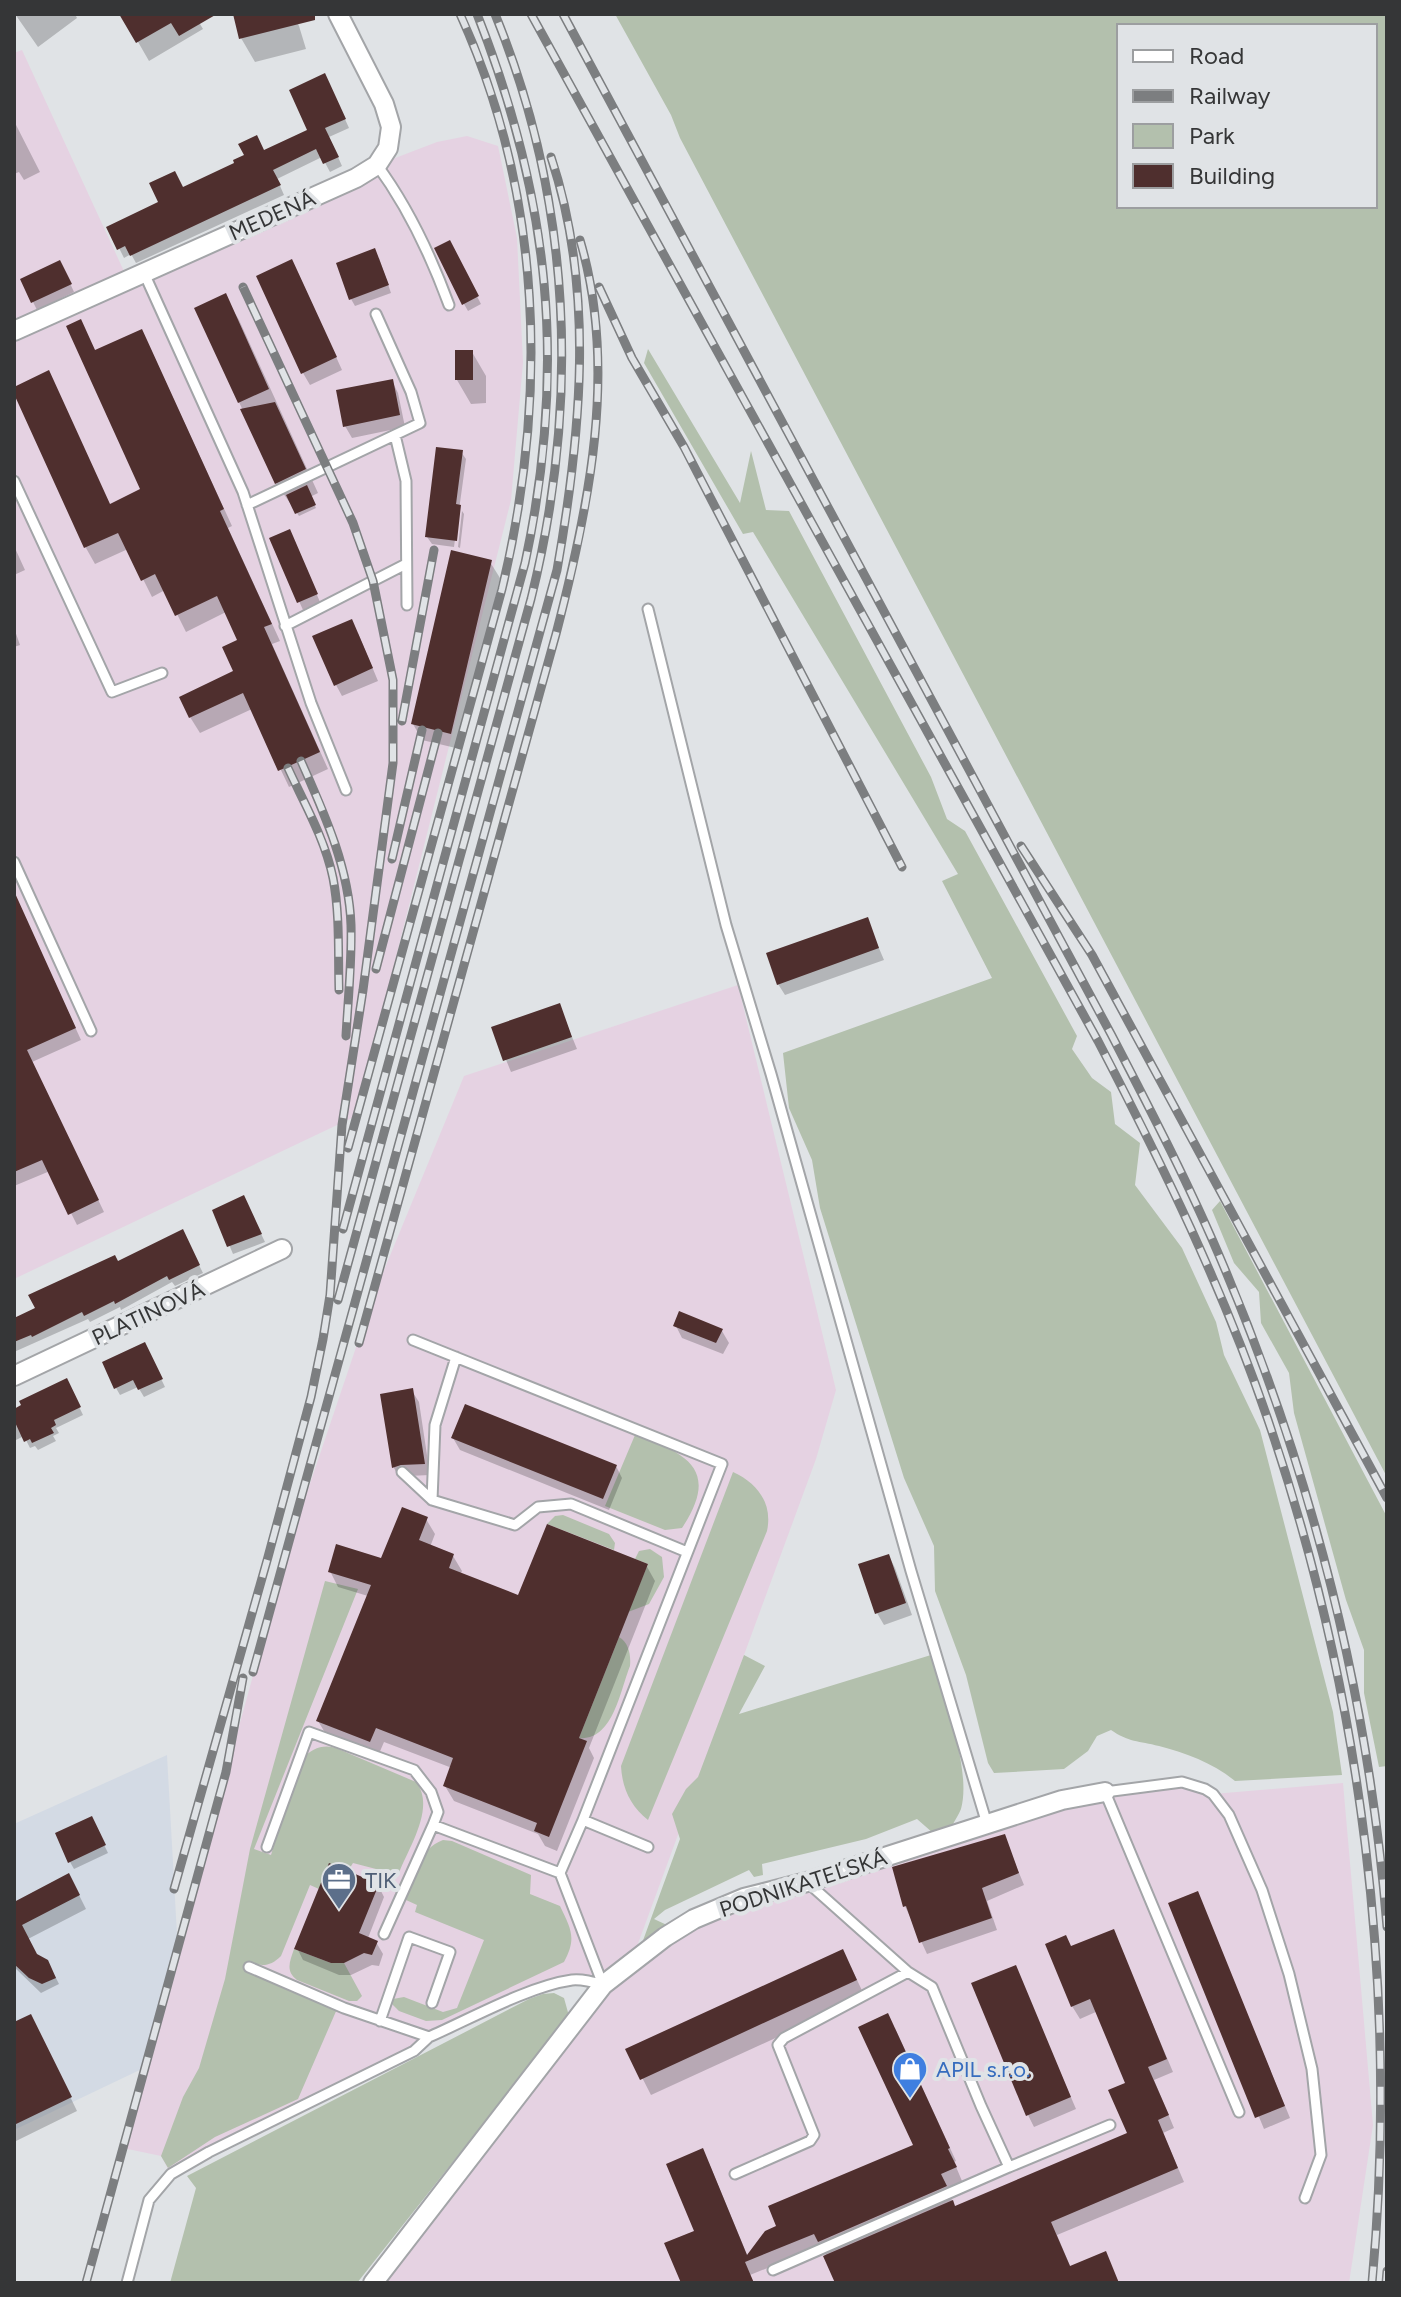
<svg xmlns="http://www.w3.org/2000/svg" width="1401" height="2297" viewBox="0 0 1401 2297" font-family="Figtree,sans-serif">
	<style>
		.built { fill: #d3dae4 }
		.industrial { fill: #e5d2e2 }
		.green { fill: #b3c0ad; fill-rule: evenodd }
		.shadow { fill: #0003 }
		.building { fill: #4f2f2e }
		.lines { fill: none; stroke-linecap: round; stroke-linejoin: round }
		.service-casing { stroke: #a3a5a8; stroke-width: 13 }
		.minor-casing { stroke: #a3a5a8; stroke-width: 22 }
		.service { stroke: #fff; stroke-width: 9 }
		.minor { stroke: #fff; stroke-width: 18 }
		.rail-casing { stroke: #7c7e80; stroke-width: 9 }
		.rail { stroke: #e0e3e6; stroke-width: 6; stroke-dasharray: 18; stroke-linecap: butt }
		.labels { text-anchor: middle; stroke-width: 8; stroke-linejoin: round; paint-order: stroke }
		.street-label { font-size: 22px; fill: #353637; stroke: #e0e3e6 }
		.service-label { font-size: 22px; fill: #4e5e75; stroke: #e0e3e6; text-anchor: start }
		.shop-label { font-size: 22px; fill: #366cbe; stroke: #e0e3e6; text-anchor: start }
	</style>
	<rect width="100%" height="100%" fill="#e0e3e6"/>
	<path class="built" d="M167,1755L178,1952L146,2067L14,2130V1824Z"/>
	<path class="industrial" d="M22,50L128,280L377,165L437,142L467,136L498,146L517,238L523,362L511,500L356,1116L14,1279V53Z
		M738,985L836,1390L816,1459L632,1960L694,1919L1062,1800L1182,1782L1213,1794L1343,1783L1373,2125L1349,2283H373L603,1985L583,1980L549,1987L430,2037L414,2051L171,2174L161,2156L123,2148L287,1552L373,1297L464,1076Z"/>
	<path class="green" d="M615,14H1387V1477L680,138L671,115ZM1119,26H1375V206H1119Z
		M648,349L740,503L751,451L766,510L789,511L931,777L947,819L965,831L1077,1036L1072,1049L1092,1078L1111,1092L1115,1124L1140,1143L1135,1185L1182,1248L1216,1322L1224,1355L1260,1430L1333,1712L1342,1775L1235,1781C1213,1763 1186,1753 1159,1746C1139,1741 1128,1742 1111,1730L1097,1736L1088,1751L1064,1769L994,1773L988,1763L966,1675L935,1591L934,1546L904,1478L820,1208L812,1160L789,1108L783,1053L992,978L942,881L958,874L753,532L743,534L644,363Z
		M1220,1201L1387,1517V1766L1379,1767L1364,1693V1650L1346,1600L1294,1413L1289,1373L1261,1323L1259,1292L1234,1263L1212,1210Z
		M635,1435C686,1453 721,1469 682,1528L665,1530L605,1506Z
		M733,1472C757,1483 773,1503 767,1531L648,1820C631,1807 622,1788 621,1766Z
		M563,1515L609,1534L615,1543L614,1550L547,1524L555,1516Z
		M650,1549L662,1557L664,1577L649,1604L628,1612L648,1564L635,1559L639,1551Z
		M325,1581L358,1589L254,1849L271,1855C279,1831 291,1778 303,1759C311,1748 324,1744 336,1748L416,1782C436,1807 409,1847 399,1873L389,1876L376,1873V1869L353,1863L348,1871L329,1864L319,1889L310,1885L281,1956C270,1967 261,1967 247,1961L243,1969L337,2009L298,2099L215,2137L168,2168L161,2156L183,2097L199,2068L225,1979L250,1849Z
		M619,1637C629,1643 631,1655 630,1666C620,1691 613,1741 579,1738Z
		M744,1655L765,1666L739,1714L931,1655C943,1694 972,1770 961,1809C959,1814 955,1820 952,1826L933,1833L917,1819L866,1839L762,1864L763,1875L754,1877L749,1870L665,1910L654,1919L669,1926L641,1946L680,1839L672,1814L686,1789L698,1777Z
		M443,1840L452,1841L531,1875L530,1894L560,1906C571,1929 577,1938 564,1962L442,2020L426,2021L399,2011L392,2004L393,1999L404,1997L443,2012L457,2008L484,1940L415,1912L417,1905L406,1900C414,1877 418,1849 443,1840Z
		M294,1949L331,1963H344L362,1996L357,2001H349L297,1980C285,1971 290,1961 294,1949Z
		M554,1993L564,1998L569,2016L547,2043L357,2283H170L196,2188L187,2176L529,1999L543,1994Z"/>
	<path class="shadow" d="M15,14H75L77,18L38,47Z
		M122,14H194L203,29L149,61Z
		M293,14L299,26L306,49L255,62L241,38Z
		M329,84L349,128L329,137L342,166L330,172L322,157L277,179L284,195L136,263L131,254L124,258L109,228L161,203L182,189L310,130Z
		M14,121L40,172L24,180L19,172L14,174Z
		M449,243L481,304L468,311L464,304Z
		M379,258L391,293L355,306L351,299Z
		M64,270L74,292L37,310L22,280Z
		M298,273L342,370L310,385L303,373Z
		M225,296L239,320L318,493L310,497L316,508L299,516L276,483L239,402Z
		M80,322L96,352L150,348L232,526L228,528L280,641L272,644L328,769L289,787L252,709L200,733L190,717L236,672L239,641L226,612L186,632L165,590L152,597L128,549L95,564L86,548L14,389L111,506L143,490Z
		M472,352L486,376V403L471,404L457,380Z
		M392,381L398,393L405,427L352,438L345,426Z
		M461,452L466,459L454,547L432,544L427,537Z
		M462,511L464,514L460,548L458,547Z
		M271,539H293L320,602L303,610Z
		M14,546L25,570L14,575Z
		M490,562L500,578L460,749L422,740L413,724Z
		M14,628L20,645L14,647Z
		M358,633L378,681L342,696L336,685Z
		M14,893L81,1040L32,1062L104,1212L77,1225L50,1171L14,1186Z
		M867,920L884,960L785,995L778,984Z
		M559,1005L577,1049L511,1072L493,1028Z
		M247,1205L265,1242L233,1254L215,1211Z
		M186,1239L203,1273L175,1286L172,1282L121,1310L120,1307L90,1322L88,1319L14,1352V1320L117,1263Z
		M680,1314L722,1331L729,1343L723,1354L682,1338L676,1326Z
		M148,1352L165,1387L144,1397L138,1387L120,1395L116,1388Z
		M70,1388L83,1415L56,1428L59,1433L53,1436L56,1441L38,1450L35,1446L30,1448L24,1436L14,1441V1411Z
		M412,1391L419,1402L430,1475L408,1476L400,1479L394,1468L383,1395Z
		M453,1438L616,1466L622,1478L609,1510L460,1450Z
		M426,1519L435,1534L430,1547L453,1556L462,1571L460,1575L519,1598L646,1565L655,1581L589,1748L594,1758L557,1851L545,1846L538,1834L454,1801L445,1786L452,1768L384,1742L378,1756L327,1736L318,1721L368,1596L338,1587L330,1571L382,1560Z
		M889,1556L895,1568L912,1615L884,1625L877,1613Z
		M95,1826L108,1853L74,1869L70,1862Z
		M1004,1836L1024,1885L987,1901L997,1930L927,1954L905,1906Z
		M378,1885L384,1897L368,1938L376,1942L383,1954L379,1966L372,1965L351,1975H339L303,1960L297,1948Z
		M76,1889L86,1909L28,1939L37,1956L55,1976L59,1984L41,1993L14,1967V1904Z
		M1197,1893L1290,2118L1264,2129L1171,1904Z
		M1113,1931L1173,2072L1154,2080L1174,2128L1163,2133L1184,2182L1057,2235L1071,2268L1105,2254L1119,2283H837L822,2246L750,2275L754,2283H683L696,2232L709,2163L748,2257L915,2146L895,2028L956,2161L954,2162L962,2181L947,2188L955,2208L1129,2134L1128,2084L1098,2011L1080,2019L1072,2006V1948Z
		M851,1967L865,1997L651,2095L628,2050Z
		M1015,1967L1076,2109L1034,2127L1028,2115Z
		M14,2025L38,2030L77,2111L14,2142Z"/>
	<path class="building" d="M119,14H217L179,36L171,23L136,43Z
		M233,14H315V20L239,39Z
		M325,73L346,119L325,128L339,157L323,164L316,149L273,170L281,185L130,256L125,246L117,250L106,227L158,202L149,183L175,171L183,187L234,163L233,160L244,155L238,144L257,135L264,150L307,130L289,90Z
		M450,240L479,296L462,305L434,248Z
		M375,248L389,285L349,300L336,263Z
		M292,259L337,357L301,374L256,276Z
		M60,260L72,284L31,303L20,279Z
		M226,293L269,389L238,403L194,308Z
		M81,319L95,350L142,329L224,509L220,511L272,624L264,627L320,752L278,771L243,693L189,718L179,697L233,671L222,647L237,640L217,596L175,616L155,574L141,581L118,533L84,548L14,394V387L49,370L110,504L140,489L66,326Z
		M455,350H473V380H455Z
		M393,379L400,415L343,427L336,390Z
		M275,402L306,469L275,484L240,409Z
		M436,447L463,450L456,504L461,505L457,541L425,537Z
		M307,485L316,505L295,514L286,495Z
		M290,529L318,594L297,603L269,538Z
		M451,550L492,560L451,734L411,724Z
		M352,619L373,668L334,686L312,636Z
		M14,891L76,1028L27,1050L99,1200L68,1215L42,1160L14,1172Z
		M868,917L879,948L777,985L766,953Z
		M560,1003L572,1037L503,1061L491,1027Z
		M244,1195L262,1234L227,1247L212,1210Z
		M183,1229L200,1265L169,1280L167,1276L115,1304L114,1301L84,1316L82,1312L32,1337L31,1335L14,1342V1318L35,1308L28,1295L115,1255L118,1261Z
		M679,1311L723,1329L716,1343L673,1326Z
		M145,1342L163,1379L138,1390L133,1380L114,1389L102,1362Z
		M67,1378L81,1407L54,1420L56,1425L51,1428L54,1433L32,1443L30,1439L24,1442L14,1420V1409L21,1405L19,1401Z
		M413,1388L425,1464L401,1465L392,1468L380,1394Z
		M465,1404L617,1465L603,1499L451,1438Z
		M402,1507L428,1517L419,1540L454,1554L449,1568L518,1595L547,1524L648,1564L579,1738L587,1741L549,1837L534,1831L537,1823L443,1786L453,1758L376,1728L370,1742L316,1721L371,1585L328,1572L336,1544L381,1558Z
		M889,1554L906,1603L875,1614L858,1564Z
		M92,1816L106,1845L68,1863L55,1833Z
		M1005,1834L1019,1873L982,1888L992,1918L919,1943L906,1906L903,1907L892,1867Z
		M329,1863L379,1884L359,1933L378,1941L372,1955L364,1953L344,1963H331L294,1949Z
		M69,1873L80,1895L22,1925L37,1954L48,1960L56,1978L42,1984L29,1978L14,1964V1902Z
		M1198,1891L1285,2106L1255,2118L1168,1903Z
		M1114,1929L1167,2059L1148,2067L1169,2115L1158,2120L1178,2168L1051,2222L1070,2266L1106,2251L1119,2283H835L823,2256L953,2200L955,2206L1127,2133L1108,2090L1125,2083L1090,1999L1071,2007L1045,1944L1066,1935L1071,1946Z
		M843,1949L857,1980L640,2080L625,2049Z
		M1016,1965L1071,2097L1026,2116L971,1983Z
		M888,2013L950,2148L948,2149L957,2167L941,2174L947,2186L818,2242L814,2234L745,2262L754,2283H681L664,2243L694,2231L666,2164L703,2148L747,2255L765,2231L776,2226L768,2206L913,2145L858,2027Z
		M31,2014L72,2097L14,2125V2022Z"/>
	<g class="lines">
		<defs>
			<path id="service" d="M377,165C408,207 431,256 449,305
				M144,273L243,492L311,703L346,790
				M395,435L406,481L407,605
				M14,481L112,692L162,673
				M247,505L420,423L411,392L376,314
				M648,609L726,925L771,1074L911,1571L987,1824
				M285,626L406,564
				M14,862L91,1031
				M413,1340L722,1464L583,1820
				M456,1357L435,1425L432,1500L515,1525L538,1507L571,1504L687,1552
				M402,1472L432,1500
				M267,1847L309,1732L414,1770L431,1792L438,1812L433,1825L560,1873L583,1820L648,1847
				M560,1873L603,1985
				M384,1934L433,1825
				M249,1967L344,2008L429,2037C470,2019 529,1986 572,1980C583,1979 593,1982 603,1985
				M380,2021L409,1937L450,1952L432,2003
				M1239,2112L1105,1792L1182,1782L1205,1789L1213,1794L1229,1815L1262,1890L1289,1974L1312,2069L1321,2155L1305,2198
				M1009,2167L1110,2125
				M735,2174L810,2141L814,2135L778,2045L784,2038L908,1972L807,1882
				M773,2270L1009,2167L981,2106L932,1987L908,1972
				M127,2283L149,2200L171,2174L209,2152L414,2051L429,2037"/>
			<path id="minor" d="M14,331L356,178L377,165L388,148L391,127L384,104L338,14
				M14,1376L282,1249
				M373,2283L603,1985L665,1937L694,1919L744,1898L807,1882L1062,1800L1105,1792"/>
		</defs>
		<use href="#service" class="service-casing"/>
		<use href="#minor" class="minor-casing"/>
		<use href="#service" class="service"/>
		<use href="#minor" class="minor"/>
		<defs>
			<path id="rail" d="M531,14L1098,1041C1162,1164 1223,1288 1268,1420C1362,1695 1399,1993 1372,2283
				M563,14L1111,1034C1151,1111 1191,1188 1224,1267C1313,1478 1369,1700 1387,1927
				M599,287L632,358L684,447L902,867
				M402,721L434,550
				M301,761C324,813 349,867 351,925C352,962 348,999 346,1036
				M288,768C304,803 325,839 333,878C340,914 338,953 339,990
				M1021,846L1092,955L1387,1498
				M392,859L422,730
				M376,969L438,733
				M348,1148L502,589C548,397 543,196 460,14
				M343,1229L525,563C567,367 550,199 477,14
				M338,1300L531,599C580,403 572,202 495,14
				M359,1343L556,634C589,507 618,369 580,240
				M253,1672L557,570C581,434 595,290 551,157
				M174,1889L268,1557L311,1397L323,1339L330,1295L342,1125L363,990L393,763V680L373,581L353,523L243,287
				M86,2283L226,1772L243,1678
				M1386,2283L1387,2271"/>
		</defs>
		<use href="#rail" class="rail-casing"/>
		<use href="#rail" class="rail"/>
	</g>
	<defs>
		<symbol id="office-pin" viewBox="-11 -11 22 30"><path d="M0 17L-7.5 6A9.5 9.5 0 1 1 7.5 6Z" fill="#5c6f8a" stroke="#e0e3e6"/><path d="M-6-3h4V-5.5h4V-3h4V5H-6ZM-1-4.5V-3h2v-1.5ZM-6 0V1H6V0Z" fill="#fff"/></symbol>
		<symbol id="shop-pin" viewBox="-11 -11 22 30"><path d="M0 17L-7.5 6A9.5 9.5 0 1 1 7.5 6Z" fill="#3f7fe0" stroke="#e0e3e6"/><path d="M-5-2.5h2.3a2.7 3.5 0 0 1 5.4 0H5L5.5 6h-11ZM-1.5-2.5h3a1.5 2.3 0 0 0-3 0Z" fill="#fff"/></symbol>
	</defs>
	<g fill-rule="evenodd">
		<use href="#office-pin" x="319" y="1860" width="40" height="54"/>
		<use href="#shop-pin" x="890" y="2049" width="40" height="54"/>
	</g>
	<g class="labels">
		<g class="street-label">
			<text transform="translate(272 215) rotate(-24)" y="8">MEDENÁ</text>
			<text transform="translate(148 1313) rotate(-25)" y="8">PLATINOVÁ</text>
			<text transform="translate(803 1883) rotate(-18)" y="8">PODNIKATEĽSKÁ</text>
		</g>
		<g class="service-label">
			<text x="365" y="1888">TIK</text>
		</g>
		<g class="shop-label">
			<text x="936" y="2077">APIL s.r.o.</text>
		</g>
	</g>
	<rect width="1401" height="2297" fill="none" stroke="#353637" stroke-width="32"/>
	<rect x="1117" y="24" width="260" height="184" fill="#e0e3e6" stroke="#9c9ea0" stroke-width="2"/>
	<rect x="1133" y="50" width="40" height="12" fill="#ffffff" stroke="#9c9ea0" stroke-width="2"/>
	<text x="1189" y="64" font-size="24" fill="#353637">Road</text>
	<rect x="1133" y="90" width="40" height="12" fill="#7c7e80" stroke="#9c9ea0" stroke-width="2"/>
	<text x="1189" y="104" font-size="24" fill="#353637">Railway</text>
	<rect x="1133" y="124" width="40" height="24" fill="#b3c0ad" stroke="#9c9ea0" stroke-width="2"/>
	<text x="1189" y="144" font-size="24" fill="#353637">Park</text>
	<rect x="1133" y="164" width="40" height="24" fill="#4f2f2e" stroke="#9c9ea0" stroke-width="2"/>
	<text x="1189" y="184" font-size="24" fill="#353637">Building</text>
</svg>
